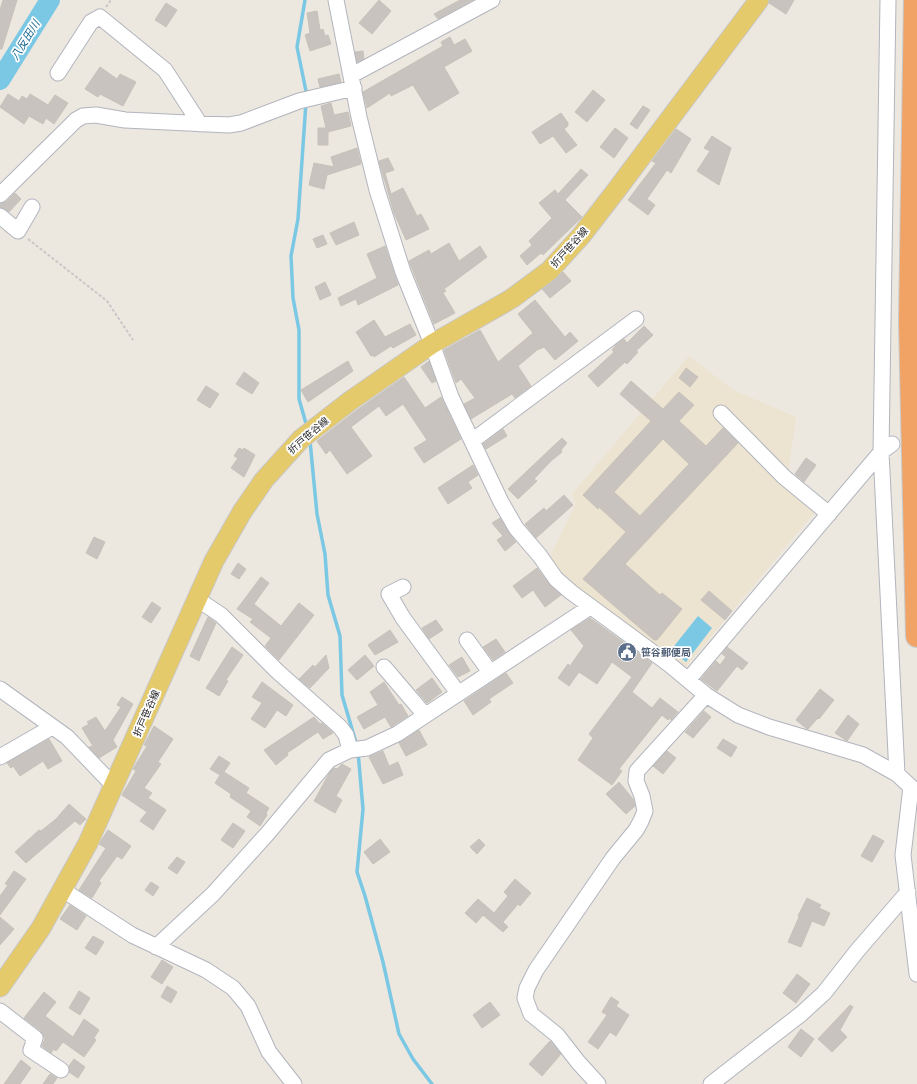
<svg xmlns="http://www.w3.org/2000/svg" width="917" height="1084" viewBox="0 0 917 1084" font-family="'Noto Sans','Noto Sans JP',sans-serif">
	<style>
		.education { fill: #ece3d0 }
		.water { fill: #7bc8e5 }
		.lines { fill: none; stroke-linecap: round; stroke-linejoin: round }
		.stream { stroke: #7bc8e5; stroke-width: 3.5 }
		.river { stroke: #7bc8e5; stroke-width: 20 }
		.building { fill: #c8c3be; stroke: #c7c2b9; fill-rule: evenodd }
		.minor-casing { stroke: #b2b5be; stroke-width: 17 }
		.major-casing { stroke: #c8c8c8; stroke-width: 21 }
		.highway-casing { stroke: #c8c8c8; stroke-width: 24 }
		.path { stroke: #c8c8c8; stroke-width: 2; stroke-dasharray: 3 2; stroke-linecap: butt }
		.minor { stroke: #fff; stroke-width: 15 }
		.major { stroke: #e5ca6b; stroke-width: 19 }
		.highway { stroke: #f1a365; stroke-width: 22 }
		.labels { text-anchor: middle; stroke-width: 3.5; stroke-linejoin: round; paint-order: stroke }
		.street-label { font-size: 10px; fill: #2c2c2c; stroke: #fff }
		.service-label { font-size: 10px; font-weight: bold; fill: #4e5e75; stroke: #fff; text-anchor: start }
		.water-label { font-size: 11px; font-style: italic; fill: #196792; stroke: #fff }
	</style>
	<rect width="100%" height="100%" fill="#ece7df"/>
	<path class="education" d="M689,356L733,390L796,417L788,474L822,503L684,669L590,602L548,561L576,503L572,494Z"/>
	<path class="water" d="M698,616L712,628L686,662L671,650Z"/>
	<g class="lines">
		<path class="stream" d="M305,0L297,47L307,96
			M306,102L298,219L291,256L293,298L299,330V399L307,427
			M310,441L317,514L325,554L328,595L340,636L342,695L357,746
			M358,752L363,809L357,872L365,896L383,962L399,1034L413,1059L432,1084"/>
		<path class="river" d="M0,80L50,0"/>
	</g>
	<path class="building" d="M3,0H17L2,49H0V10Z
		M379,0L391,11L372,34L359,23Z
		M460,0H473L438,19L434,14Z
		M770,0H794L786,14L769,3Z
		M166,3L177,10L166,27L155,20Z
		M317,11L320,30L323,29L325,36L328,35L331,44L310,51L305,35L310,33L307,13Z
		M450,37L454,45L465,39L472,51L444,67L459,93L429,111L413,85L391,96L390,93L367,108L363,92L443,46L441,42Z
		M363,51L364,59L357,62L355,52Z
		M100,67L117,79L120,74L136,82L123,106L100,94L98,97L85,89Z
		M339,74L341,82L320,87L318,79Z
		M593,90L605,100L587,122L575,112Z
		M8,94L19,101L22,96L27,99L30,94L48,105L55,95L68,103L54,124L46,118L43,124L29,116L24,124L0,107Z
		M331,103L334,115L348,112L351,126L328,132V145H318V128H326L321,106Z
		M643,106L650,110L637,129L630,124Z
		M561,113L568,123V126L564,129L577,145L566,153L553,136L540,144L532,132Z
		M615,128L628,138L614,158L600,147Z
		M676,129L691,139L671,173L667,170L647,199L655,205L648,215L628,200L656,163L652,161Z
		M712,136L731,148L719,185L697,171L710,151L704,148Z
		M357,148L361,164L327,175L324,189L309,185L314,163L334,167L331,157Z
		M388,158L394,170L385,173L391,194L403,188L417,216L421,214L429,229L406,240L394,213L379,161Z
		M581,169L588,175L565,200L582,217L543,255L541,253L527,265L520,256L532,245L529,241L552,218L539,203L555,190L558,194Z
		M15,193L21,199L9,212L0,207V204L6,202Z
		M354,222L359,235L336,245L330,233Z
		M323,235L327,244L317,248L313,239Z
		M449,243L459,261L480,246L487,257L444,289L446,291L443,293L455,313L434,324L409,261L429,250L431,254Z
		M385,246L398,285L358,305L356,299L341,306L338,298L377,278L367,254Z
		M563,272L571,281L550,298L542,289Z
		M325,282L331,295L320,300L315,287Z
		M535,300L565,337L570,332L578,341L555,360L544,347L537,350L518,366L531,386L515,398L512,394L471,419L464,404L475,398L461,379L456,383L444,350L480,330L498,362L533,333L518,314Z
		M374,320L385,337L410,324L416,335L393,348L391,346L374,357L373,355L371,356L356,332Z
		M644,326L653,335L636,351L638,352L627,364L625,362L598,387L588,376L614,352L612,350L616,345L624,339L627,343Z
		M348,361L353,371L308,402L301,390Z
		M429,361L436,381L432,383L421,367Z
		M686,368L698,377L690,387L679,378Z
		M244,372L259,383L252,394L236,384Z
		M404,377L425,408L441,397L461,439L424,463L414,448L427,440L403,404L386,416L379,406L351,427L372,456L347,474L330,450L326,454L317,441L357,410Z
		M631,381L663,409L679,392L694,405L679,421L706,446L723,428L738,443L625,564L660,595L662,593L682,609L657,640H654L583,579L626,532L599,507L598,509L583,495L651,421L620,394ZM663,439L689,464L640,516L614,492Z
		M206,386L219,394L210,408L197,400Z
		M503,429L507,436L486,449L483,444Z
		M562,438L567,443L561,450L562,452L551,461L534,479L537,481L518,499L508,489Z
		M239,448L243,450L244,448L255,455L244,477L231,468L238,458L234,456Z
		M806,458L816,465L804,482L795,474Z
		M473,465L478,475L468,482L472,488L448,504L438,488Z
		M564,495L573,505L536,538L525,524L544,508L546,511Z
		M500,518L516,542L505,551L497,540L503,536L492,523Z
		M94,537L105,542L97,559L86,553Z
		M238,563L246,569L239,579L231,574Z
		M537,568L549,584L561,595L545,607L533,590L522,598L513,586Z
		M261,577L269,583L254,604L281,626L299,603L314,615L279,660L265,646L271,638L250,622L253,619L237,609Z
		M709,591L732,611L725,620L701,600Z
		M152,602L161,608L151,623L142,617Z
		M208,617L216,623L199,661L190,656Z
		M590,618L652,663L632,692L652,708L660,698L678,712L671,720L670,718L668,720L662,715L619,769L622,771L612,785L578,760L593,738L589,734L632,677L612,662L597,684L579,672L569,686L558,678L568,664L570,666L584,646L571,630Z
		M436,620L443,630L429,639L422,628Z
		M390,630L398,642L375,655L368,645Z
		M496,639L505,652L493,660L483,647Z
		M232,647L243,655L226,680L228,681L219,696L206,688Z
		M727,647L748,663L742,670L737,666L717,691L701,679L716,661L720,665L726,657L722,654Z
		M326,655L329,668L310,688L299,679L313,665L315,667Z
		M365,655L374,666L357,680L348,670Z
		M462,657L470,671L458,677L449,665Z
		M506,673L513,683L489,699L491,702L473,715L464,701Z
		M432,678L442,692L427,703L416,690Z
		M262,682L293,705L286,716L277,710L265,728L251,719L262,703L252,697Z
		M384,682L399,705L401,704L408,716L391,727L385,717L364,729L357,717L378,705L370,692Z
		M820,689L834,700L819,719L818,718L808,729H807L796,720Z
		M122,697L133,704L113,740L117,747L99,758L89,747L93,746L82,728L89,724L87,722L96,717L105,731L121,707L117,705Z
		M704,711L711,717L693,738L685,732Z
		M848,715L859,724L847,741L835,733Z
		M314,717L320,724L322,723L333,733L323,739L318,732L287,753L288,755L276,765L264,750Z
		M154,726L173,739L158,762L161,764L144,788L152,793L148,798L166,810L153,830L140,821L147,812L122,795L136,771L133,769L147,746L144,745Z
		M419,730L427,745L406,756L399,743Z
		M49,739L62,761L48,769L43,761L20,776L13,766L11,768L7,763Z
		M723,739L737,747L731,757L717,748Z
		M383,751L389,766L398,762L403,775L383,784L369,757Z
		M667,751L676,758L663,774L653,766Z
		M219,756L230,763L224,772L249,788L246,793L269,808L266,813L267,815L260,826L247,817L251,811L230,797L231,794L215,783L220,775L210,769Z
		M342,764L351,769L336,796L342,800L335,813L314,801L330,772L334,768L337,769Z
		M619,782L633,799L635,806L626,814L606,794Z
		M69,804L86,819L80,825L75,821L26,863L15,852L39,830L41,831L56,819Z
		M233,823L245,831L233,848L221,840Z
		M108,830L131,846L122,859L117,856L99,881L101,883L92,898L79,890L106,848L99,844Z
		M873,835L884,841L872,862L861,856Z
		M380,839L390,852L373,864L364,852Z
		M479,839L485,845L477,854L470,847Z
		M177,857L185,862L177,874L168,868Z
		M14,871L26,879L0,915V896L8,885L5,884Z
		M515,879L531,893L520,906L518,904L503,922L508,927L503,932L483,915L476,923L465,913L478,899L494,913L508,896L504,892Z
		M151,882L159,887L153,896L145,890Z
		M807,898L821,905L819,908L830,913L824,926L812,921L801,947L788,942L799,917L798,916Z
		M70,905L86,916L77,930L60,919Z
		M0,917L14,929L0,945Z
		M93,936L104,942L96,955L85,948Z
		M162,960L173,967L162,984L151,977Z
		M797,974L810,984L796,1003L783,993Z
		M167,986L177,992L171,1003L161,997Z
		M79,991L90,998L80,1015L69,1008Z
		M44,992L56,1002L45,1016L73,1037L84,1019L99,1030L94,1038L96,1040L84,1057L63,1042L56,1051L54,1049L51,1053L42,1046L45,1039L41,1031L24,1018Z
		M611,997L619,1002L616,1006L629,1015L616,1036L610,1032L598,1049L588,1042L607,1015L602,1012Z
		M490,1002L500,1015L482,1028L473,1015Z
		M850,1005L853,1007L840,1030L847,1037L832,1052L818,1039Z
		M801,1029L814,1039L801,1057L788,1047Z
		M550,1041L561,1054L542,1076L529,1064Z
		M74,1059L85,1067L78,1078L69,1072V1066Z
		M21,1060L31,1068L20,1084H4Z
		M50,1074L57,1078L53,1084H43Z"/>
	<g class="lines">
		<defs>
			<path id="minor" d="M336,0L359,117L377,190L403,272L432,344L451,397L501,502L516,528L540,556L556,579L571,592L670,665L706,695L738,715L769,727L863,755L897,774
				M888,0L881,452L897,774L911,787L903,855L917,974
				M58,73L91,22L100,17L165,70L200,124
				M352,75L492,0
				M0,195L76,120L83,116L96,115L125,120L229,125L241,123L299,101L354,88
				M0,216L18,231L32,207
				M721,413L784,477L829,514
				M472,441L636,319
				M403,587L389,594L403,618L458,693
				M197,599L221,615L277,671L340,727L346,735L350,750
				M467,640L490,672
				M384,667L425,715
				M688,680L881,452L892,444
				M0,689L67,737L114,786
				M0,757L52,727
				M63,890L132,935L206,970L233,988L248,1006L269,1052L294,1084
				M156,947L213,894L268,833L329,760L350,750L367,748L397,734L590,607
				M0,1011L35,1038L31,1050L61,1070
				M598,1084L578,1062L557,1035L531,1014L525,998L527,988L536,970L613,858L636,830L641,821L645,811L642,796L636,781L637,771L706,695
				M711,1084L801,1014L824,993L857,951L908,892"/>
			<path id="major" d="M0,987L41,928L88,843L214,561L242,512L264,480L301,439L350,401L432,344L511,299L549,271L581,236L615,192L759,0"/>
			<path id="highway" d="M915,0L910,322L917,636"/>
		</defs>
		<use href="#minor" class="minor-casing"/>
		<use href="#major" class="major-casing"/>
		<use href="#highway" class="highway-casing"/>
		<path class="path" d="M106,7L111,0
			M28,239L107,301L133,340"/>
		<use href="#minor" class="minor"/>
		<use href="#major" class="major"/>
		<use href="#highway" class="highway"/>
	</g>
	<defs>
		<symbol id="civic-disc" viewBox="-11 -11 22 22"><circle r="9.5" fill="#5c6f8a" stroke="#fff"/><path d="M-.6-6.5H3V-4.5H.6V-3L4-1V1h2V6H-6V1h2V-1L-.6-3ZM-1.2 2.5V6h2.4V2.5Z" fill="#fff"/></symbol>
	</defs>
	<g fill-rule="evenodd">
		<use href="#civic-disc" x="616" y="641" width="22" height="22"/>
	</g>
	<g class="labels">
		<g class="street-label">
			<text transform="translate(569 247) rotate(-48)" y="4">折戸笹谷線</text>
			<text transform="translate(308 435) rotate(-41)" y="4">折戸笹谷線</text>
			<text transform="translate(146 713) rotate(-66)" y="4">折戸笹谷線</text>
		</g>
		<g class="service-label">
			<text x="641" y="656">笹谷郵便局</text>
		</g>
		<g class="water-label">
			<text transform="translate(25 40) rotate(-58)" y="4">八反田川</text>
		</g>
	</g>
</svg>
